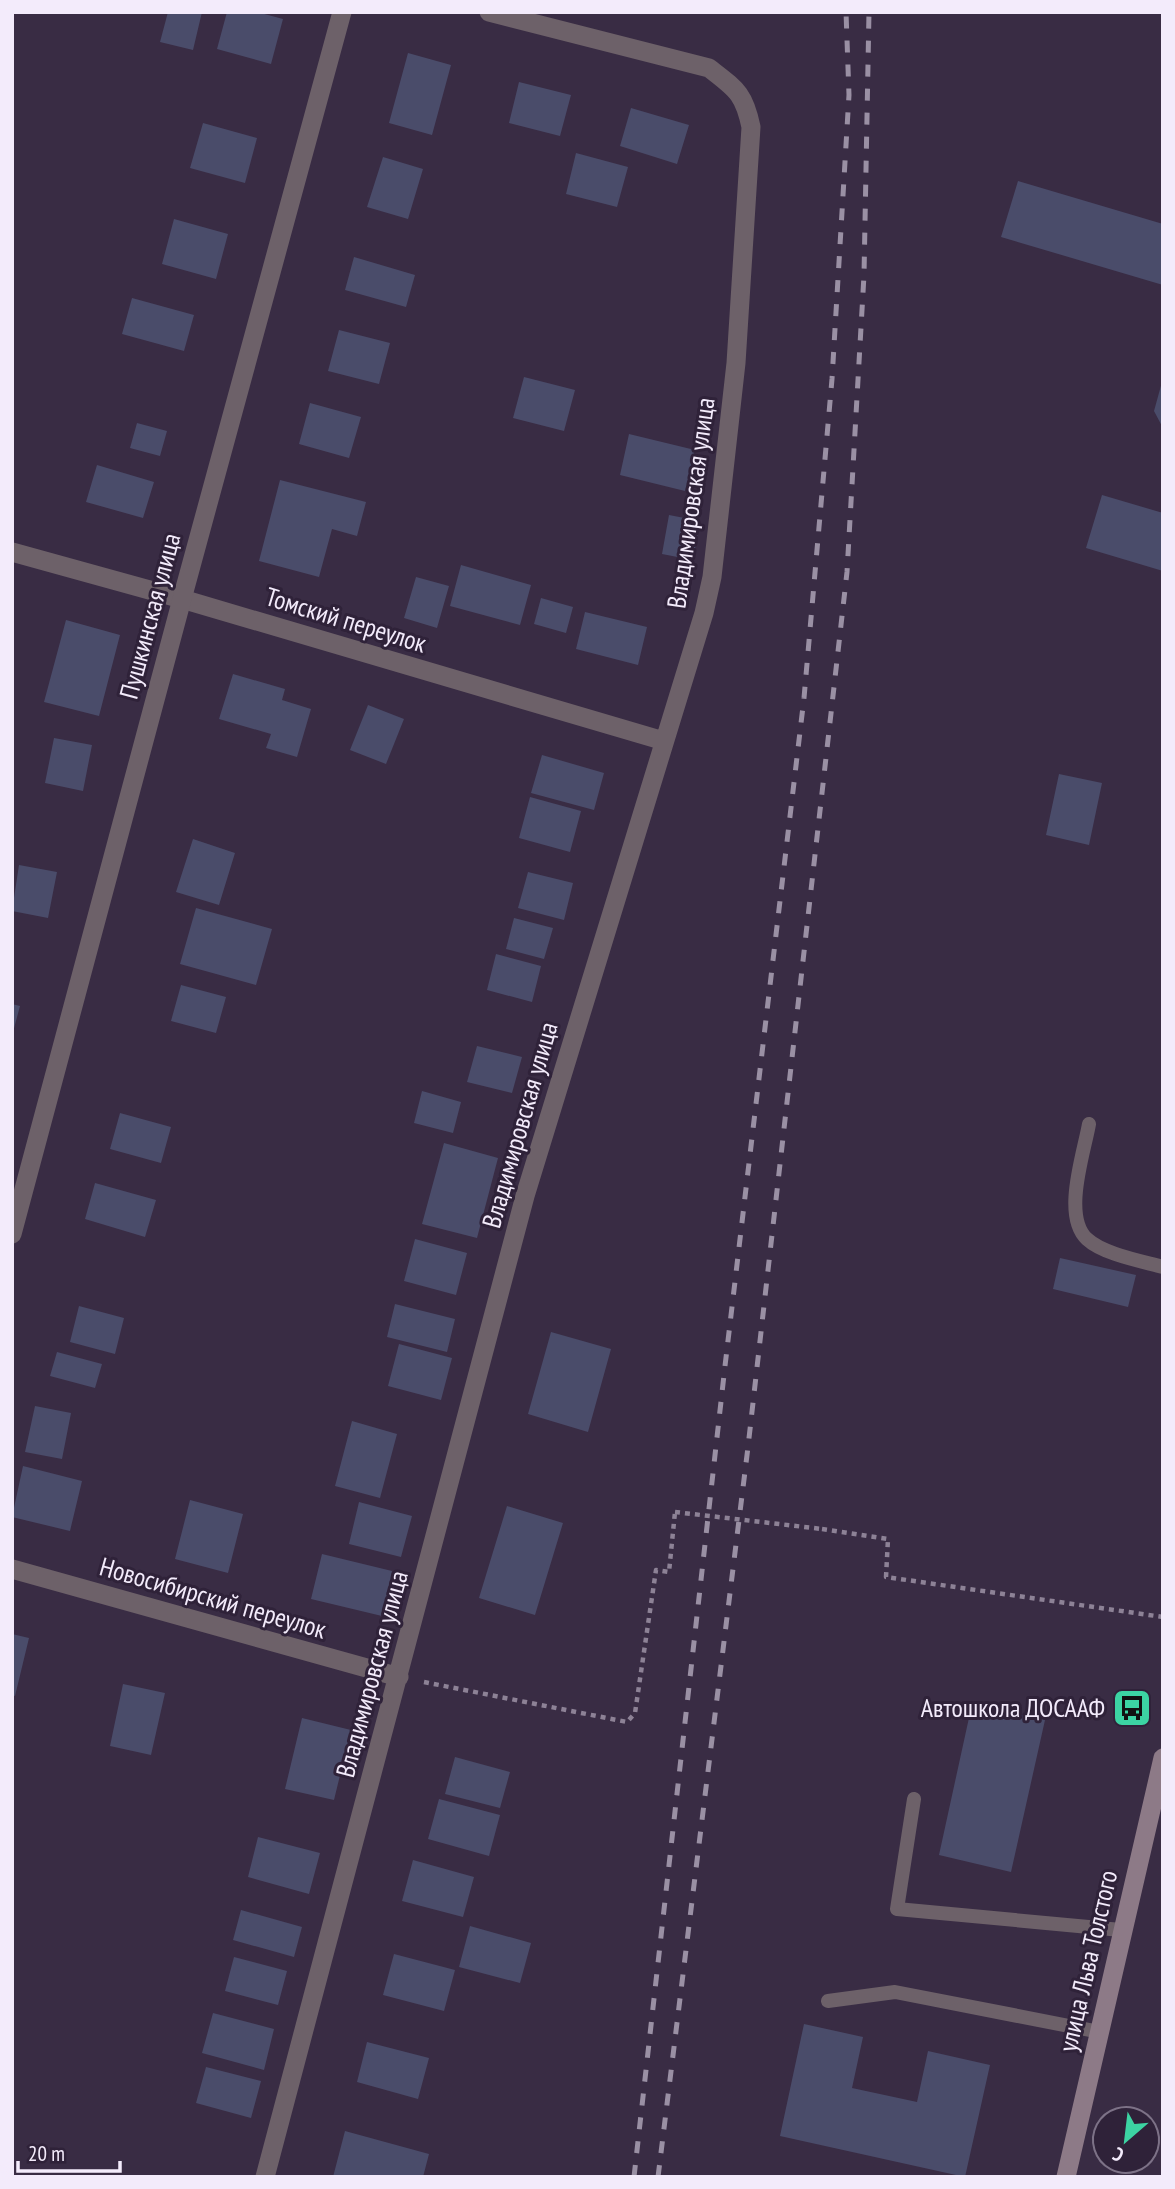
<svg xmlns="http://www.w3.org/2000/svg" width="1175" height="2189" viewBox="0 0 1175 2189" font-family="'PT Sans Narrow',sans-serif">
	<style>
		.building { fill: #4a4c6a }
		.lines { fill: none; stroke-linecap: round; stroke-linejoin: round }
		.path { stroke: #8d8296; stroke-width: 4.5; stroke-dasharray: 5 5; stroke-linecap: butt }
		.service { stroke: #6d6169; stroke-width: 14 }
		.minor { stroke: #6d6169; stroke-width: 19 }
		.tertiary { stroke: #6d6169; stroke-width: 19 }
		.secondary { stroke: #8d7a87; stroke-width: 19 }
		.rail { stroke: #9a90a4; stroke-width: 5; stroke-dasharray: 12 12; stroke-linecap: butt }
		.path-bridge { stroke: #8d8296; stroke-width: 4.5; stroke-dasharray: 5 5; stroke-linecap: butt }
		.labels { text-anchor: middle; stroke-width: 6; stroke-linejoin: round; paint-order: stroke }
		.street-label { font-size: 26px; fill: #f3ebfb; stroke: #2f2239 }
		.poi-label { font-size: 26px; fill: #f3ebfb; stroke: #2f2239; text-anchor: end }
	</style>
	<rect width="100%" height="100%" fill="#392c44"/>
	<path class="building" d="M168,12H202L193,50L160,42Z
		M227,12H257L283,19L271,64L217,49Z
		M408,53L451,65L432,135L389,123Z
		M519,82L571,95L560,136L509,123Z
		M631,108L689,125L677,164L620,146Z
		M203,123L257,138L245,183L190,168Z
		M576,153L628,167L617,207L566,194Z
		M383,157L423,169L408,219L367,207Z
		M1018,181L1163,224V285L1001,237Z
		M174,219L228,234L216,279L162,264Z
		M354,257L415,275L406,307L345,290Z
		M132,298L194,315L184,351L122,334Z
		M339,330L390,343L379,384L328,371Z
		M524,377L575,390L564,431L513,418Z
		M1162,382L1163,383V428L1154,411Z
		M310,403L361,417L349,458L299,444Z
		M137,423L167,431L160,456L130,448Z
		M629,434L695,450L685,491L620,475Z
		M97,465L154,482L143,518L86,502Z
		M280,480L366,502L357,536L332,529L319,577L259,561Z
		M1102,495L1163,513V571L1086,548Z
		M669,515L700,521L693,560L662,554Z
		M461,565L531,585L520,625L450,606Z
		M416,577L449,586L437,628L404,618Z
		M541,598L573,607L566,633L534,624Z
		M585,612L647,627L638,665L576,649Z
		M66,620L120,635L99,716L44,702Z
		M233,674L285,689L282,700L311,709L297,757L266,748L271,734L219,719Z
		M368,705L404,719L386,764L350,750Z
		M54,738L92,745L83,791L45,783Z
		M542,755L604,773L594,810L531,793Z
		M1059,774L1102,783L1089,845L1046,835Z
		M530,797L581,811L570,852L519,838Z
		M193,839L235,853L219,905L176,892Z
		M19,865L57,872L48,918L12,911Z
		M528,872L573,883L564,920L518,908Z
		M196,908L272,929L256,985L180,964Z
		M514,918L553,928L544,959L506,949Z
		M496,954L541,966L532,1002L487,990Z
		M181,985L226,997L216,1033L171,1021Z
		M12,1004L20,1006L13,1032L12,1031Z
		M477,1046L522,1057L512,1093L467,1082Z
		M422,1091L461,1102L453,1133L414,1123Z
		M120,1113L171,1127L161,1163L110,1149Z
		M444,1143L498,1158L477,1238L422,1224Z
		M95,1183L156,1200L145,1237L85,1219Z
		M415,1239L467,1253L456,1295L404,1281Z
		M1060,1258L1136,1275L1128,1307L1053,1289Z
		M395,1304L455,1319L447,1352L387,1337Z
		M79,1306L124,1318L115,1354L70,1342Z
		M551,1332L611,1349L588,1432L528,1414Z
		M399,1344L452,1358L441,1400L388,1386Z
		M57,1352L102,1364L95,1388L50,1376Z
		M35,1406L71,1413L62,1459L25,1452Z
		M352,1421L397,1434L380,1498L335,1486Z
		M23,1466L82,1481L70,1531L12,1517Z
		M190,1500L243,1514L228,1573L175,1559Z
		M359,1502L412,1516L401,1557L349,1544Z
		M507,1506L563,1523L535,1615L479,1598Z
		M322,1554L392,1571L382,1616L311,1599Z
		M12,1634L29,1638L15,1696L12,1695Z
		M123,1684L165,1693L151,1755L110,1746Z
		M972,1704L1045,1720L1011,1872L939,1855Z
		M302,1718L351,1730L334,1800L285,1789Z
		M455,1757L510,1772L500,1808L445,1794Z
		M439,1799L500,1815L489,1856L428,1839Z
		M258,1837L320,1853L309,1894L248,1877Z
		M413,1860L474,1877L463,1917L402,1901Z
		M241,1910L302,1927L294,1957L233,1940Z
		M470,1926L531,1943L520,1983L459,1967Z
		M394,1954L455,1970L444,2011L383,1995Z
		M234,1957L287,1971L278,2005L225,1991Z
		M213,2013L274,2029L264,2070L202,2053Z
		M804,2024L863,2037L852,2088L917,2102L928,2051L990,2065L965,2177L780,2136Z
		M367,2042L429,2058L418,2099L357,2082Z
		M206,2067L261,2081L251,2118L196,2103Z
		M345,2131L429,2154L423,2177H333Z"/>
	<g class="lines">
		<path class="path" d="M822,1529L888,1539L886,1577L1163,1617
			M424,1682L627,1722L635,1713L656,1570L669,1572L675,1512"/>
		<path class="service" d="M1089,1124C1084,1153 1062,1216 1087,1239C1103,1254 1141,1261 1163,1267
			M914,1799L897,1909L1121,1930
			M828,2001L895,1992L1100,2032"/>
		<path class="minor" d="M12,552L182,599L664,741
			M12,1569L399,1677
			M265,2177L525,1196L704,613L712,577L736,363L751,127C744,93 736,89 709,68L489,12"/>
		<path class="tertiary" d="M12,1234L182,599L342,12"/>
		<path class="secondary" d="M1066,2177L1163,1758"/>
		<path class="rail" d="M634,2177L725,1366L804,698L832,379L849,95L846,12
			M658,2177L748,1447L847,572L864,275L869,12"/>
		<path class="path-bridge" d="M675,1512L822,1529"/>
	</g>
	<defs>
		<symbol id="bus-square" viewBox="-11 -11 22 22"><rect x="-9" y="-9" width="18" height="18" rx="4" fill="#3cd4a3" stroke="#2f2239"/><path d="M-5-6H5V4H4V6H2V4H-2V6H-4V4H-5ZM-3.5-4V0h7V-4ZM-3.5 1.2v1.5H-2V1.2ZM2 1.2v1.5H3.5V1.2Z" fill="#111"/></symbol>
	</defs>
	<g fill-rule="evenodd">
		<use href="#bus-square" x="1110" y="1686" width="44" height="44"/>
	</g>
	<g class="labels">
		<g class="street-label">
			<text transform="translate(691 503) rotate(-82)" y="9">Владимировская улица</text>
			<text transform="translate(150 616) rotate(-75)" y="9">Пушкинская улица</text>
			<text transform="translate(346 620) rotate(17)" y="9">Томский переулок</text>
			<text transform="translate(520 1125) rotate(-74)" y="9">Владимировская улица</text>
			<text transform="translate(213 1598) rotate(16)" y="9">Новосибирский переулок</text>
			<text transform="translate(372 1674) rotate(-75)" y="9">Владимировская улица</text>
			<text transform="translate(1088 1961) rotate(-77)" y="9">улица Льва Толстого</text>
		</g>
		<g class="poi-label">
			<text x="1105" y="1717">Автошкола ДОСААФ</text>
		</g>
	</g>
	<rect width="1175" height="2189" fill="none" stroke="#f3ebfb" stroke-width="28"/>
	<g transform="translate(1126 2140) rotate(208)"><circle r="33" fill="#2f2239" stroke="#7d7287" stroke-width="2"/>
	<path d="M0-5L12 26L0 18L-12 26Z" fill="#3cd4a3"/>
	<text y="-10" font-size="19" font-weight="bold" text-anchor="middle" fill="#f3ebfb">С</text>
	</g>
	<path d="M18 2161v10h102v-10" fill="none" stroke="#f3ebfb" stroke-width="3.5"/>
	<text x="28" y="2161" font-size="21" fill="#f3ebfb" stroke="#2f2239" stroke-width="5" paint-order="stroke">20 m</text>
</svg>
